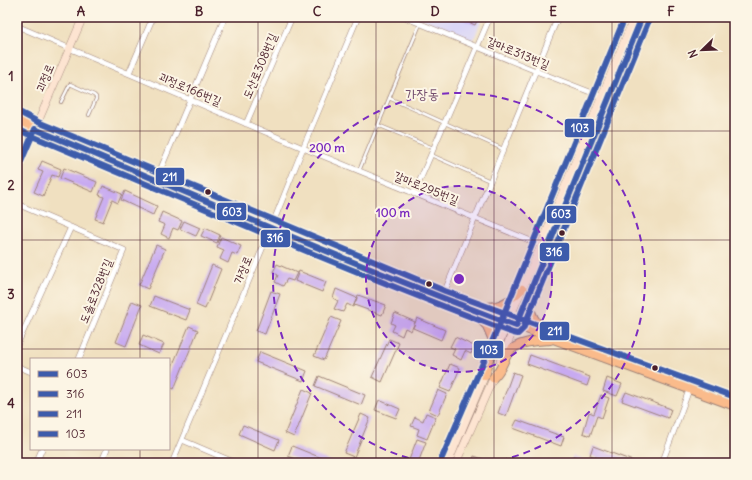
<svg xmlns="http://www.w3.org/2000/svg" width="752" height="480" viewBox="0 0 752 480" font-family="Delius,'Poor Story',sans-serif">
	<style>
		.built { fill: #dad6f7 }
		.building { fill: #c8aaf1 }
		.lines { fill: none; stroke-linecap: round; stroke-linejoin: round }
		.lane-casing { stroke: #9d8076; stroke-width: 4 }
		.street-casing { stroke: #9d8076; stroke-width: 6 }
		.secondary-casing { stroke: #9d8076; stroke-width: 8 }
		.primary-casing { stroke: #9d8076; stroke-width: 10 }
		.lane { stroke: #fff; stroke-width: 2.5 }
		.street { stroke: #fff; stroke-width: 5 }
		.secondary { stroke: #fde4d1; stroke-width: 7 }
		.primary { stroke: #fabb8b; stroke-width: 8 }
		.bus-1-casing { stroke: #fcf5e5; stroke-width: 9 }
		.bus-2-casing { stroke: #fcf5e5; stroke-width: 9 }
		.bus-3-casing { stroke: #fcf5e5; stroke-width: 9 }
		.bus-4-casing { stroke: #fcf5e5; stroke-width: 9 }
		.bus-1 { stroke: #3d5bab; stroke-width: 6 }
		.bus-2 { stroke: #3d5bab; stroke-width: 6 }
		.bus-3 { stroke: #3d5bab; stroke-width: 6 }
		.bus-4 { stroke: #3d5bab; stroke-width: 6 }
		.grid { fill: none; stroke: #4a1f2b; stroke-width: 1; stroke-opacity: 0.55 }
		.ring { fill: none; stroke: #7b2cbf; stroke-width: 2; stroke-dasharray: 7 5 }
		.bus-dot { fill: #4a1f2b; stroke: #fcf5e5; stroke-width: 1.5 }
		.labels { text-anchor: middle; stroke-width: 4; stroke-linejoin: round; paint-order: stroke }
		.street-label { font-size: 12px; fill: #4a1f2b; stroke: #fcf5e5 }
		.quarter-label { font-size: 14px; fill: #765070; stroke: #fcf5e5 }
		.centre { fill: #7b2cbf; stroke: #fcf5e5; stroke-width: 2 }
		.ring-label { font-size: 12px; text-anchor: middle; font-weight: bold; fill: #7b2cbf; stroke: #fcf5e5; stroke-width: 4; stroke-linejoin: round; paint-order: stroke }
		.line-badge { stroke: #fcf5e5; stroke-width: 1.5 }
		.badge-label { font-size: 11px; text-anchor: middle; font-weight: bold; fill: #fff }
		.neatline { fill: none; stroke: #4a1f2b; stroke-width: 1.5 }
		.grid-label { font-size: 13px; text-anchor: middle; font-weight: bold; fill: #4a1f2b }
	</style>
	<rect width="100%" height="100%" fill="#fcf5e5"/>
	<filter id="ink" filterUnits="userSpaceOnUse"><feTurbulence type="fractalNoise" baseFrequency=".025" numOctaves="2"/><feDisplacementMap in="SourceGraphic" scale="8" xChannelSelector="R" yChannelSelector="G"/><feConvolveMatrix kernelMatrix="1 2 1 2 8 2 1 2 1" color-interpolation-filters="sRGB"/></filter>
	<filter id="wash" filterUnits="userSpaceOnUse"><feTurbulence type="fractalNoise" baseFrequency=".012" numOctaves="4" result="noise"/><feDisplacementMap in="SourceGraphic" scale="16" xChannelSelector="R" yChannelSelector="G"/><feGaussianBlur stdDeviation="0.9" result="paint"/><feColorMatrix in="noise" values="0 0 0 0 0 0 0 0 0 0 0 0 0 0 0 0 0 1.4 0 .05"/><feComposite in="paint" operator="in"/></filter>
	<g filter="url(#wash)">
		<rect width="100%" height="100%" fill="#f0e0c0"/>
		<path class="built" d="M417,17H483L473,41Z"/>
		<g id="blocks">
			<path class="building" d="M458,17H479L475,25Z
				M42,161L61,169L58,177L52,175L43,196L34,192L43,172L38,170Z
				M64,168L97,182L93,192L60,178Z
				M103,186L122,194L118,203L112,200L103,222L95,219L104,197L99,195Z
				M125,191L157,206L153,215L121,200Z
				M162,212L182,221L178,230L173,228L169,238L161,234L165,225L158,222Z
				M184,221L200,228L196,236L180,229Z
				M205,228L220,235L217,243L201,236Z
				M221,237L241,246L237,255L232,253L228,263L220,259L224,250L217,247Z
				M156,245L165,249L148,289L139,285Z
				M277,264L297,273L293,281L287,279L283,286L275,282L278,275L273,272Z
				M212,265L221,269L205,309L196,305Z
				M299,271L326,282L322,292L295,281Z
				M336,289L357,298L353,307L347,304L343,312L334,309L338,301L333,298Z
				M271,291L280,294L265,334L256,331Z
				M358,295L386,305L382,315L354,305Z
				M154,296L190,310L186,320L150,306Z
				M132,301L142,305L126,346L116,342Z
				M395,313L415,322L411,331L405,328L402,336L392,331L395,325L391,323Z
				M331,317L341,321L324,360L314,356Z
				M417,318L445,330L441,340L413,328Z
				M189,326L198,330L174,389L169,387V374Z
				M143,335L164,344L159,354L139,345Z
				M455,337L474,346L471,354L465,351L461,360L452,355L455,349L450,347Z
				M389,339L399,343L382,382L372,377Z
				M260,352L307,371L303,381L256,362Z
				M530,355L590,377L587,386L527,364Z
				M450,364L460,368L450,392L440,388Z
				M513,372L521,375L506,416L498,413Z
				M319,376L365,395L361,405L315,386Z
				M607,378L622,384L617,396L603,391Z
				M303,389L312,393L294,437L285,433Z
				M438,390L447,394L438,415L429,411Z
				M626,392L671,409L668,418L622,401Z
				M601,395L609,398L602,418L597,416L590,436L583,433L589,412L594,414Z
				M379,400L400,409L396,418L375,410Z
				M426,413L436,417L427,439L417,435L419,429L411,426L415,417L423,421Z
				M361,414L370,418L354,457L344,453Z
				M517,420L564,437L561,446L513,428Z
				M243,425L279,440L275,450L239,434Z
				M417,439L426,442L418,463H416L409,460Z
				M292,446L334,463H306L288,456Z
				M593,446L638,463H612L590,455Z
				M474,456L483,459L481,463H472Z
				M573,456L582,459L580,463H570Z"/>
		</g>
	</g>
	<g filter="url(#ink)">
		<use href="#blocks" fill-opacity="0" stroke="#9d8076" stroke-width="1"/>
		<g class="lines">
			<defs>
				<path id="lane" d="M389,98L503,149
					M61,102L70,84L94,95L96,97V99L89,115
					M378,125L433,148
					M431,155L490,181
					M359,171L420,24"/>
				<path id="street" d="M404,17L536,71L603,97
					M17,26L303,148L541,245
					M129,73L153,17
					M246,124L292,17
					M156,180L225,17
					M414,194L490,17
					M17,204L124,250L79,359
					M442,298L558,17
					M17,345L71,227
					M17,366L31,372
					M182,440L236,463
					M36,463L42,449
					M101,463L107,449
					M172,463L271,228L303,148L358,17
					M662,463L689,390"/>
				<path id="secondary" d="M17,171L83,17
					M495,353L541,245L634,17
					M500,361L529,294L547,247L642,17
					M448,463L487,371
					M456,463L495,374"/>
				<path id="primary" d="M17,120L35,129L271,228L442,298L735,406
					M529,294C529,317 535,322 551,337
					M473,307C497,308 505,306 522,289
					M472,311L487,326L495,345L488,361L485,376
					M493,378C503,369 502,362 509,352C518,341 538,341 550,340"/>
			</defs>
			<use href="#lane" class="lane-casing"/>
			<use href="#street" class="street-casing"/>
			<use href="#secondary" class="secondary-casing"/>
			<use href="#primary" class="primary-casing"/>
			<use href="#lane" class="lane"/>
			<use href="#street" class="street"/>
			<use href="#secondary" class="secondary"/>
			<use href="#primary" class="primary"/>
			<defs>
				<path id="bus-1" d="M35,129C195,196 354,265 516,326L642,17
					M17,171L35,129"/>
				<path id="bus-2" d="M17,129L32,136C192,203 351,272 513,333L518,334L523,329L649,20"/>
				<path id="bus-3" d="M21,113L38,122L445,291L735,397"/>
				<path id="bus-4" d="M441,460L501,321L625,17"/>
			</defs>
			<use href="#bus-1" class="bus-1-casing"/>
			<use href="#bus-2" class="bus-2-casing"/>
			<use href="#bus-3" class="bus-3-casing"/>
			<use href="#bus-4" class="bus-4-casing"/>
			<use href="#bus-1" class="bus-1"/>
			<use href="#bus-2" class="bus-2"/>
			<use href="#bus-3" class="bus-3"/>
			<use href="#bus-4" class="bus-4"/>
		</g>
	</g>
	<path class="grid" d="M140,17V359M258,17V463M376,17V463M494,17V463M612,17V463M17,131H735M17,240H735M17,349H735M140,449V463"/>
	<circle cx="459" cy="279" r="93" fill="#7b2cbf" fill-opacity=".12"/>
	<g class="ring">
		<circle cx="459" cy="279" r="93"/>
		<path d="M432 463A186 186 0 1 1 486 463"/>
	</g>
	<g class="bus-dot">
		<circle cx="208" cy="192" r="3.5"/>
		<circle cx="562" cy="233" r="3.5"/>
		<circle cx="429" cy="284" r="3.5"/>
		<circle cx="655" cy="368" r="3.5"/>
	</g>
	<g class="labels">
		<g class="street-label">
			<text transform="translate(518 53) rotate(22)" y="4">갈마로313번길</text>
			<text transform="translate(260 66) rotate(-67)" y="4">도산로308번길</text>
			<text transform="translate(45 78) rotate(-67)" y="4">괴정로</text>
			<text transform="translate(190 89) rotate(23)" y="4">괴정로166번길</text>
			<text transform="translate(426 188) rotate(22)" y="4">갈마로295번길</text>
			<text transform="translate(243 270) rotate(-67)" y="4">가장로</text>
			<text transform="translate(96 291) rotate(-68)" y="4">도솔로328번길</text>
		</g>
		<g class="quarter-label">
			<text x="422" y="99">가장동</text>
		</g>
	</g>
	<circle cx="459" cy="279" r="6" class="centre"/>
	<g class="ring-label">
		<text x="327" y="152">200 m</text>
		<text x="393" y="217">100 m</text>
	</g>
	<g class="line-badge">
		<rect x="564" y="118" width="31" height="20" rx="4" fill="#3d5bab"/>
		<rect x="155" y="167" width="30" height="19" rx="4" fill="#3d5bab"/>
		<rect x="216" y="202" width="31" height="19" rx="4" fill="#3d5bab"/>
		<rect x="546" y="205" width="31" height="19" rx="4" fill="#3d5bab"/>
		<rect x="260" y="229" width="31" height="19" rx="4" fill="#3d5bab"/>
		<rect x="539" y="242" width="31" height="20" rx="4" fill="#3d5bab"/>
		<rect x="539" y="321" width="31" height="20" rx="4" fill="#3d5bab"/>
		<rect x="473" y="340" width="31" height="19" rx="4" fill="#3d5bab"/>
	</g>
	<g class="badge-label">
		<text x="580" y="132">103</text>
		<text x="170" y="181">211</text>
		<text x="232" y="216">603</text>
		<text x="561" y="218">603</text>
		<text x="275" y="242">316</text>
		<text x="554" y="256">316</text>
		<text x="555" y="335">211</text>
		<text x="489" y="354">103</text>
	</g>
	<rect width="752" height="480" fill="none" stroke="#fcf5e5" stroke-width="44"/>
	<rect x="30" y="358" width="140" height="92" fill="#fcf5e5" stroke="#b59f9b"/>
	<rect x="38" y="371" width="20" height="6" fill="#3d5bab" stroke="#b59f9b"/>
	<text x="66" y="378" font-size="12" fill="#4a1f2b">603</text>
	<rect x="38" y="391" width="20" height="6" fill="#3d5bab" stroke="#b59f9b"/>
	<text x="66" y="398" font-size="12" fill="#4a1f2b">316</text>
	<rect x="38" y="411" width="20" height="6" fill="#3d5bab" stroke="#b59f9b"/>
	<text x="66" y="418" font-size="12" fill="#4a1f2b">211</text>
	<rect x="38" y="431" width="20" height="6" fill="#3d5bab" stroke="#b59f9b"/>
	<text x="66" y="438" font-size="12" fill="#4a1f2b">103</text>
	<g transform="translate(702 50) rotate(247)" stroke="#fcf5e5" stroke-width="3" paint-order="stroke">
	<path d="M0-3L7 15L0 10L-7 15Z" fill="#4a1f2b"/>
	<text y="-6" font-size="11" font-weight="bold" text-anchor="middle" fill="#4a1f2b">N</text>
	</g>
	<rect x="22" y="22" width="708" height="436" class="neatline"/>
	<g class="grid-label">
		<text x="81" y="16">A</text>
		<text x="199" y="16">B</text>
		<text x="317" y="16">C</text>
		<text x="435" y="16">D</text>
		<text x="553" y="16">E</text>
		<text x="671" y="16">F</text>
		<text x="11" y="81">1</text>
		<text x="11" y="190">2</text>
		<text x="11" y="299">3</text>
		<text x="11" y="408">4</text>
	</g>
</svg>
